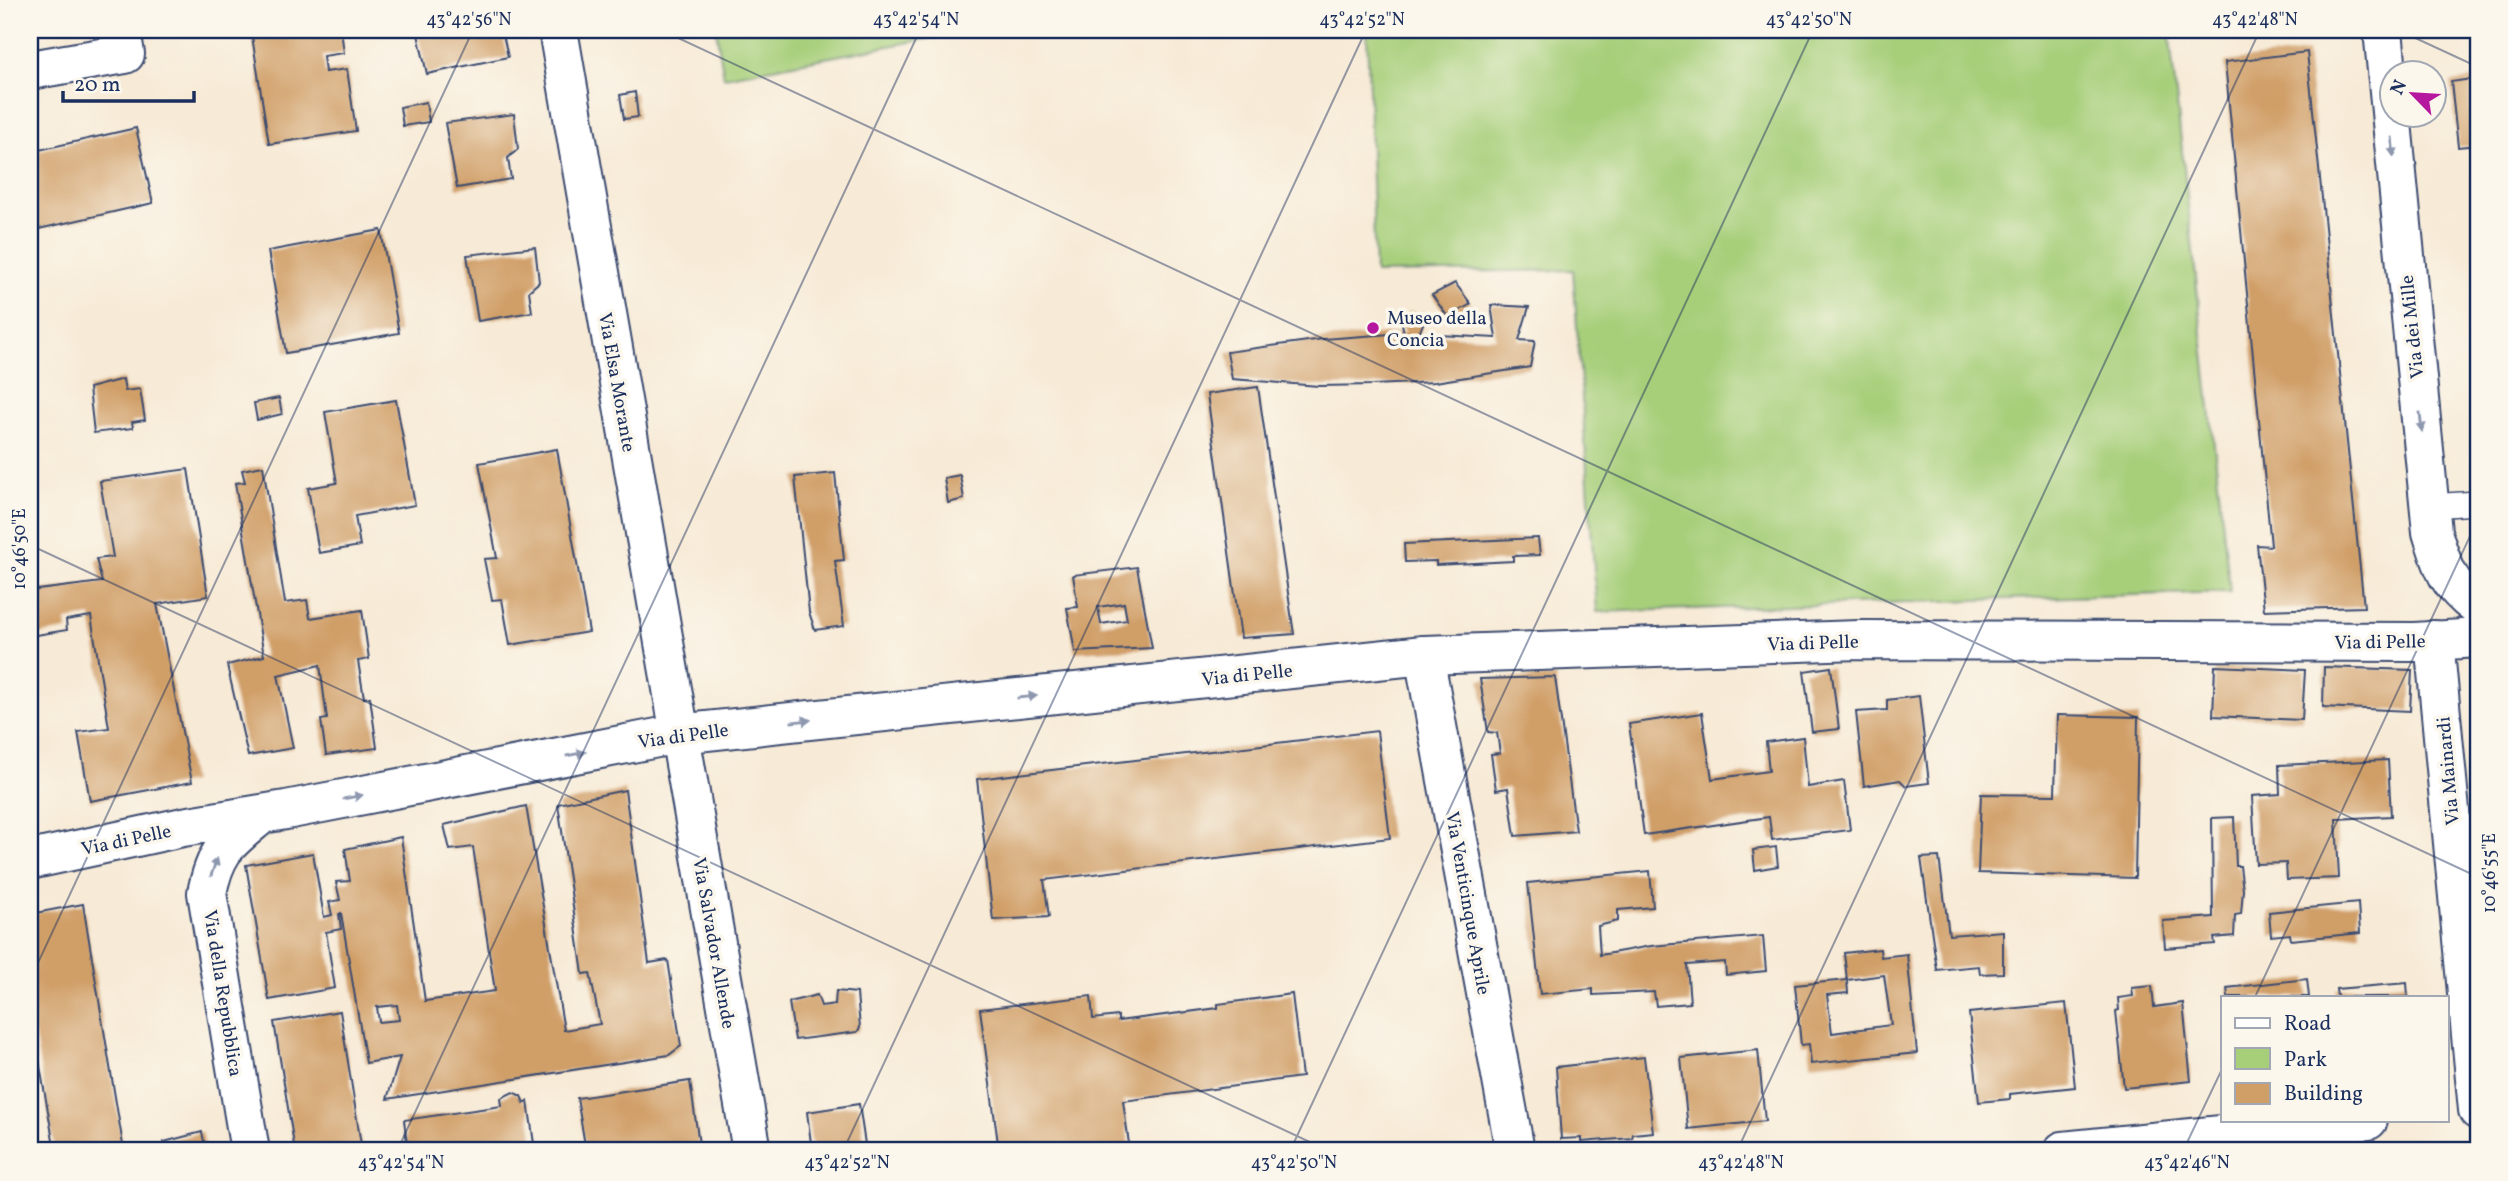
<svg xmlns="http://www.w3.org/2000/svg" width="2508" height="1181" viewBox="0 0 2508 1181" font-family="Vollkorn,serif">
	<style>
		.green { fill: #a7cf7a; stroke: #617f6c; stroke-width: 2 }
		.building { fill: #d09f68; fill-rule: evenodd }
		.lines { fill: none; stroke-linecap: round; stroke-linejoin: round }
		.lane-casing { stroke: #3c4b70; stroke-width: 26 }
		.street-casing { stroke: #3c4b70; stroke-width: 42 }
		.secondary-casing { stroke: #3c4b70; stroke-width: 42 }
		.lane { stroke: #fff; stroke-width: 23 }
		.street { stroke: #fff; stroke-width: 38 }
		.secondary { stroke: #fff; stroke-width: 38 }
		.oneway { fill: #8d97ae }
		.ticks { fill: none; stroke: #1b2f5e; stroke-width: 2; stroke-opacity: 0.45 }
		.poi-dot { fill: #b5179e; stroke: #fbf7ec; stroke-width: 2.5 }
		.labels { text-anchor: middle; stroke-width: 7; stroke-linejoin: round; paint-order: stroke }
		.poi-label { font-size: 19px; fill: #1b2f5e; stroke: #fbf7ec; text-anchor: start }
		.street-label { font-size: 19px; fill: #1b2f5e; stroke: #fbf7ec }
		.neatline { fill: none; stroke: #1b2f5e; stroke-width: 2.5 }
		.ticks-label { font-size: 18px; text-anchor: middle; fill: #1b2f5e }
	</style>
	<rect width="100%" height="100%" fill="#fbf7ec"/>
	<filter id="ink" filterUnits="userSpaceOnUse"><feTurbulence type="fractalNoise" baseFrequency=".0143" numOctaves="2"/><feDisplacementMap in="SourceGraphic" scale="14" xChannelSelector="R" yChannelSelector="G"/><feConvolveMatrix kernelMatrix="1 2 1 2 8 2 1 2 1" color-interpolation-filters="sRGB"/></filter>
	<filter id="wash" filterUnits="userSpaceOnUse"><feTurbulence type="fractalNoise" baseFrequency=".00686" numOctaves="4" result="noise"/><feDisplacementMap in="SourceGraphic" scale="28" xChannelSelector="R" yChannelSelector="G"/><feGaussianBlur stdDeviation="1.57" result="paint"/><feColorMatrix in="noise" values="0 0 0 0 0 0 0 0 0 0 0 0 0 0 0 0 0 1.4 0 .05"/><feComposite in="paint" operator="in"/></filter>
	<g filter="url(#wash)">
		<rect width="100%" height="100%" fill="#f7ead6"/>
		<path class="green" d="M716,30H974L724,77Z
			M1367,30H2169L2230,592L1597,612L1573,270L1375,273Z"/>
		<g id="blocks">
			<path class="building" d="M251,30H341L344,53L323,56L325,72L347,69L356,131L269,144Z
				M417,30H502L508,57L427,74Z
				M2307,52L2364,607L2264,610L2257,545L2271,546L2225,62Z
				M2478,78V145L2458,147L2451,82Z
				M635,92L638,117L624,119L620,95Z
				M426,102L429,122L403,126L400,107Z
				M514,114L518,149L508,158L511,179L457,188L445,123Z
				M136,128L153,203L30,231V152Z
				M381,230L399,333L286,353L268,251Z
				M535,247L539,282L529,291L532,312L478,321L467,255Z
				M1455,283L1471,304L1448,317L1432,295Z
				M1491,305L1529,307L1519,340L1535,341L1530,367L1435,382L1373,385L1319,386L1232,379L1227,352L1323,339L1404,333L1401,319L1411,311L1424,321L1419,334L1496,338Z
				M123,379L125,391L140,389L145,420L132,422L133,428L94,433L89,388Z
				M1258,387L1294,634L1241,638L1207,394Z
				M279,398L282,414L257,420L254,403Z
				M396,400L415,505L355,516L360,546L319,553L308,488L337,483L325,412Z
				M557,449L589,632L510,645L502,599L492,600L484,559L497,558L479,463Z
				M263,466L285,603L307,600L310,618L362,610L369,659L358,661L364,698L370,697L377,748L326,755L321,720L327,719L320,665L278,675L293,748L248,756L227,665L264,656L235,483L245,482L242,470Z
				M188,469L208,596L157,604L192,782L90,801L78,732L109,728L91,616L66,620L67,630L30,636V591L102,582L96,559L113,557L100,481Z
				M835,473L844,560L835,561L844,626L815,630L809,612L795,477Z
				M960,475L964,499L948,503L944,478Z
				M1538,538L1540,555L1513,556V561L1436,565V561L1405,562L1404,544Z
				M1137,567L1152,648L1075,652L1067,608L1078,607L1073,575ZM1124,603L1127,620L1101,624L1098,607Z
				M2215,666L2305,670L2302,720L2213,716Z
				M1831,667L1839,729L1812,732L1804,671Z
				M2324,667L2412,670L2410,711L2323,707Z
				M1555,677L1576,831L1515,836L1508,788L1496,790L1491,754L1500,753L1497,733L1488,732L1480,679Z
				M1919,696L1929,783L1906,786L1900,780L1864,786L1856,712L1887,710V700Z
				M1702,713L1712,779L1769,771L1766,742L1803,737L1808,787L1844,781L1850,830L1772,840L1769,817L1644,835L1629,724Z
				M2057,715L2138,717L2135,878L1978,873L1981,794L2055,795Z
				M1377,731L1390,838L1044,880L1049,917L993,920L977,779Z
				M2388,760L2391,816L2336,819L2339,878L2287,880L2286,863L2256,864L2252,796L2280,794L2279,765Z
				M625,790L649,963L668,960L681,1046L669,1055L387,1099L400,1057L366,1063L341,913L339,914L341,929L326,932L335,988L269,1000L246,865L313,853L324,917L332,915L329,902L340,900L336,882L350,881L345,849L401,837L425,1001L495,991L473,847L450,850L444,825L526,806L564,1030L600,1024L590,973L583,974L558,804ZM397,1005L399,1020L379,1022L377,1007Z
				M2234,817L2236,866H2240L2243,890L2241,914L2235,915L2234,936L2214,938L2215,944L2165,948L2163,921L2213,917L2212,818Z
				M1776,847L1778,866L1755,870L1753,850Z
				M1939,857L1949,935L2003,931V973L1980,974L1979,966L1937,970L1921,858Z
				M1650,871L1653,907L1618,910V921L1598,926L1600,955L1651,946L1763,936L1766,971L1726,975L1725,962L1687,965L1690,1003L1656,1006L1654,992L1593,995V989L1540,994L1528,883Z
				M2358,903L2360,933L2291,940L2290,934L2271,936L2269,912Z
				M83,904L124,1151H55L30,1010V914Z
				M1880,949L1881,957L1907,954L1917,1053L1811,1064L1809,1044L1801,1045L1795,985L1847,980L1848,993L1827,995L1832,1033L1891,1025L1884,975L1847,980L1844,953Z
				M2307,979L2309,997H2228L2227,988Z
				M2407,983L2408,997H2337L2336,989Z
				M2152,986L2154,1007L2183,1003L2191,1081L2124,1088L2116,1011L2119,1010L2118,998L2133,996L2132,988Z
				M836,991L857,993L860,1028L857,1032L795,1040L789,1002L817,995L821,1006L835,1004Z
				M1292,994L1302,1077L1123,1101L1130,1151H999L980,1009L1091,996L1093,1019L1118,1016V1021L1218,1008V1004Z
				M2066,1003L2075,1087L2010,1094V1099L1979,1102L1969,1013Z
				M340,1011L362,1151H295L274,1022Z
				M1758,1050L1765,1121L1688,1129L1681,1058Z
				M1644,1057L1653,1132L1633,1134L1632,1138L1581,1142V1138L1561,1139L1556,1067Z
				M690,1081L700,1151H586L577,1098Z
				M513,1092L521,1096L524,1103L528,1101L535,1151H408L404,1120L502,1106L501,1098Z
				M859,1104L866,1151H812L807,1112Z
				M202,1132L206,1151H166L164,1142Z"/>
		</g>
	</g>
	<g filter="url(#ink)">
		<use href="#blocks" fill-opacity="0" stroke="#3c4b70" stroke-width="2"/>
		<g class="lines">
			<defs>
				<path id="lane" d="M2429,506L2478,503"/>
				<path id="street" d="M558,30L752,1151
					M2383,30L2432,532C2443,568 2447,584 2478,607
					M30,70L125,54L121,30
					M2434,640L2478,1110
					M1424,655L1515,1151
					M2063,1151L2368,1120"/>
				<path id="secondary" d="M30,860L183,827L286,810L678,734L1424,655L1859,640L2415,642L2478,638
					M250,1151L207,893C216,848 229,842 262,814"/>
			</defs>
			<use href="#lane" class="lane-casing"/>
			<use href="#street" class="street-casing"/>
			<use href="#secondary" class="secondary-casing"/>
			<use href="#lane" class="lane"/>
			<use href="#street" class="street"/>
			<use href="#secondary" class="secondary"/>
		</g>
		<defs><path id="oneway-solid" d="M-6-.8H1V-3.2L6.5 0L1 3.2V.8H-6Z" transform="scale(1.75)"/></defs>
		<g class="oneway">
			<use href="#oneway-solid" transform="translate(2393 147) rotate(85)"/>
			<use href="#oneway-solid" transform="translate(2421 422) rotate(84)"/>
			<use href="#oneway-solid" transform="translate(1027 697) rotate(-6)"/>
			<use href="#oneway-solid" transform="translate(801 721) rotate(-6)"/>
			<use href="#oneway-solid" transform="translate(576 754) rotate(-11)"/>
			<use href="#oneway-solid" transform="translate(353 797) rotate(-11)"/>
			<use href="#oneway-solid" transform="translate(214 867) rotate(-71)"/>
		</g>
	</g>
	<path class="ticks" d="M661,30L2478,877M2398,30L2478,67M30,545L1329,1151M30,980L473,30M2255,997L2478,519M397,1151L920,30M843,1151L1366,30M1290,1151L1813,30M1737,1151L2260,30M2183,1151L2223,1067"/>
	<circle class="poi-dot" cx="1373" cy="328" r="7"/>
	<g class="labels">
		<g class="poi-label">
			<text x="1387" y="324">Museo della<tspan x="1387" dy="22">Concia</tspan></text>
		</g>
		<g class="street-label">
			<text transform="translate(2411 327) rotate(-96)" y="7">Via dei Mille</text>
			<text transform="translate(618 382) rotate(80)" y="7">Via Elsa Morante</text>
			<text transform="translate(2380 641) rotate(-1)" y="7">Via di Pelle</text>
			<text transform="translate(1813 642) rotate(-2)" y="7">Via di Pelle</text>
			<text transform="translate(1247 674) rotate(-6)" y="7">Via di Pelle</text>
			<text transform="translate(683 735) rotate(-8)" y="7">Via di Pelle</text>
			<text transform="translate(2447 771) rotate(-95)" y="7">Via Mainardi</text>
			<text transform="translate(126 839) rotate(-12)" y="7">Via di Pelle</text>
			<text transform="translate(1469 903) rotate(80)" y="7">Via Venticinque Aprile</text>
			<text transform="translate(715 943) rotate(80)" y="7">Via Salvador Allende</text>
			<text transform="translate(224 993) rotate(81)" y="7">Via della Repubblica</text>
		</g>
	</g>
	<rect width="2508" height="1181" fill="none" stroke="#fbf7ec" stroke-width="77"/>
	<rect x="2221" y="996" width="228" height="126" fill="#fbf7ec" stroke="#a1a7b3" stroke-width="2"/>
	<rect x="2235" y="1018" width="35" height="10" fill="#ffffff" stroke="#a1a7b3" stroke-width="2"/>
	<text x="2284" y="1030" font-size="21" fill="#1b2f5e">Road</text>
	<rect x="2235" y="1048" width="35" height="21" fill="#a7cf7a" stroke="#a1a7b3" stroke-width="2"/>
	<text x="2284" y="1066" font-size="21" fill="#1b2f5e">Park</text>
	<rect x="2235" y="1083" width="35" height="21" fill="#d09f68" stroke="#a1a7b3" stroke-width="2"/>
	<text x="2284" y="1100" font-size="21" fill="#1b2f5e">Building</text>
	<g transform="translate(2413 94) rotate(295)"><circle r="33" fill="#fbf7ec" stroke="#a1a7b3" stroke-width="2"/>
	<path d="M0-5L12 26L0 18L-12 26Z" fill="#b5179e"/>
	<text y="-10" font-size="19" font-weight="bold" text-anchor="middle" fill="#1b2f5e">N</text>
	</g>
	<path d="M63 91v10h131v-10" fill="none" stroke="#1b2f5e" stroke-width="3.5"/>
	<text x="74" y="91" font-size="21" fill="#1b2f5e" stroke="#fbf7ec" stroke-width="5" paint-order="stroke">20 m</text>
	<rect x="38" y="38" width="2432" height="1104" class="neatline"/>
	<g class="ticks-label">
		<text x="469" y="25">43°42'56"N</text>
		<text x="916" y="25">43°42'54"N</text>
		<text x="1362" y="25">43°42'52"N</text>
		<text x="1809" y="25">43°42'50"N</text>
		<text x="2255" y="25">43°42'48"N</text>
		<text transform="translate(19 549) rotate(-90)" y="6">10°46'50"E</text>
		<text transform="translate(2489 873) rotate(-90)" y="6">10°46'55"E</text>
		<text x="401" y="1168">43°42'54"N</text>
		<text x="847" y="1168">43°42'52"N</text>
		<text x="1294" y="1168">43°42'50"N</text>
		<text x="1741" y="1168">43°42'48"N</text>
		<text x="2187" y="1168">43°42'46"N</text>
	</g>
</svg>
